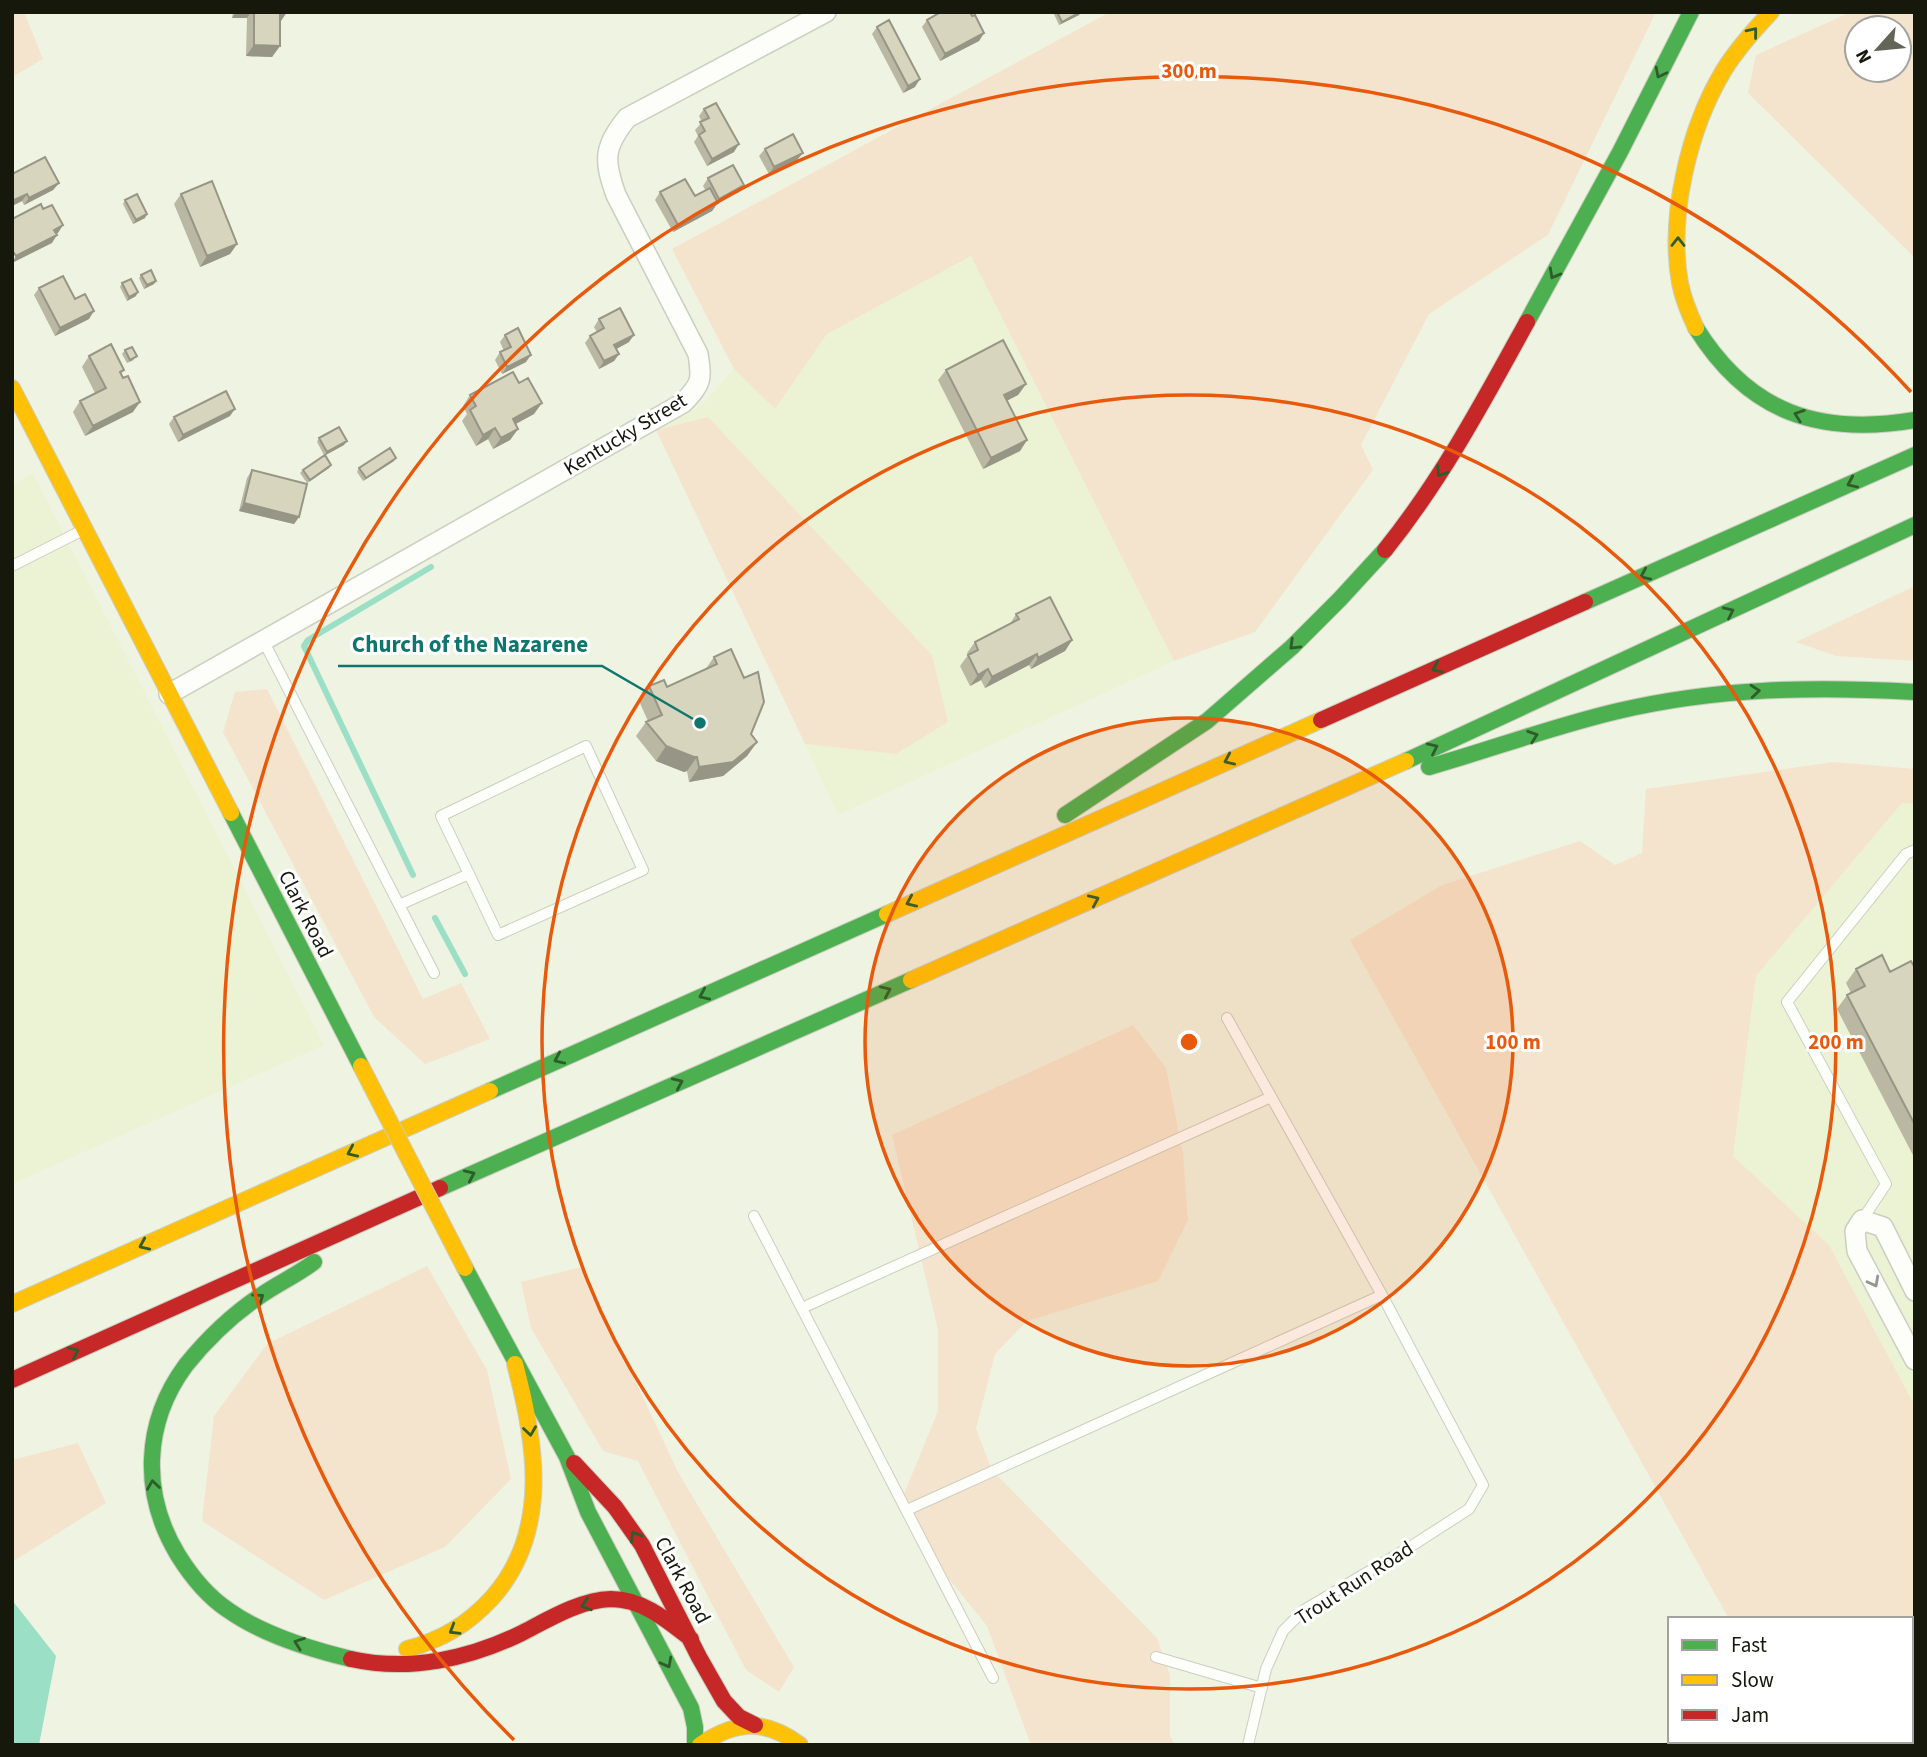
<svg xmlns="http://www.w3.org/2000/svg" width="1927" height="1757" viewBox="0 0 1927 1757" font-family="'Source Sans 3',sans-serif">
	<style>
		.built { fill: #ecf3d5 }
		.green { fill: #f4e4cd; fill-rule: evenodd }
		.water { fill: #9cdfc7 }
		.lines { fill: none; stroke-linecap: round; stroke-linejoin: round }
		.stream { stroke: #9cdfc7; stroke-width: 6 }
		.lane-casing { stroke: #cbcec0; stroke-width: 12 }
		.street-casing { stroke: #cbcec0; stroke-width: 22 }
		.fast-casing { stroke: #cbcec0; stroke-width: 18 }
		.slow-casing { stroke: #cbcec0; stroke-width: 18 }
		.jam-casing { stroke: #cbcec0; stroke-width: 18 }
		.lane { stroke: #fdfdfa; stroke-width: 10 }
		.street { stroke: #fdfdfa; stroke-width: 19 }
		.fast { stroke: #4caf50; stroke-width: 16 }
		.slow { stroke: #ffc107; stroke-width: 16 }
		.jam { stroke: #c62828; stroke-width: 16 }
		.slow-bridge-casing { stroke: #cbcec0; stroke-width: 18; stroke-linecap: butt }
		.slow-bridge { stroke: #ffc107; stroke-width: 16 }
		.wall { fill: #bab7a3 }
		.shaded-wall { fill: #979585 }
		.building { fill: #d8d5be; stroke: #979585; stroke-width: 2 }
		.oneway { stroke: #2e5c2b }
		.oneway2 { stroke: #95968f }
		.ring { fill: none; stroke: #e8590c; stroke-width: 3.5 }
		.labels { text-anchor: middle; stroke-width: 6; stroke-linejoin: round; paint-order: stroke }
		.street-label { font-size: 21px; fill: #16180c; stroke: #fff }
		.centre { fill: #e8590c; stroke: #fff; stroke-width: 3.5 }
		.ring-label { font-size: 21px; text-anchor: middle; font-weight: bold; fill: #e8590c; stroke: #fff; stroke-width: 6; stroke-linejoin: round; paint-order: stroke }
		.leader { fill: none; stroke: #0f766e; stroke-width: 2.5 }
		.callout-dot { fill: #0f766e; stroke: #fff; stroke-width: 2.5 }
		.callout-label { font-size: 23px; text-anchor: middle; font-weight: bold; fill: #0f766e; stroke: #fff; stroke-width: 6; stroke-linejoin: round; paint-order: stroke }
	</style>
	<rect width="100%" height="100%" fill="#eff3e1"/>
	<path class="built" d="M971,255L1174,661L838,815L805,744L896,754L656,430L702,405L734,369L775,409L827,334Z
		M33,473L324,1045L12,1184V485Z
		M1902,803L1915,804V1406L1829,1245L1733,1156L1756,976Z"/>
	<path class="green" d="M12,12H24L43,59L12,77Z
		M1110,12H1656L1548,235L1429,314L1361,445L1373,470L1255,632L1174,661L971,256L827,334L775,409L734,369L672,249Z
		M1851,12H1915V258L1748,93L1756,55ZM1857,28H1899V70H1857Z
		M708,417L932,655L948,722L896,754L805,744L656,430Z
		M1915,586V661L1836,656L1796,642Z
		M267,689L423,999L461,983L490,1039L425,1064L374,1017L223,732L235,692Z
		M1834,762L1915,769V804L1902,803L1756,976L1733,1156L1829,1245L1915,1406V1745H1800L1798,1741H1911V1619H1729L1350,940L1442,885L1580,841L1615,865L1642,853L1646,789Z
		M1133,1025L1166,1068L1183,1154L1188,1220L1158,1281L1027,1321L995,1354L976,1429L992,1470L1157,1638L1170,1675V1736L1175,1745H1031L987,1626L920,1543L904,1494L938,1411V1330L892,1135Z
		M427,1266L487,1370L511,1479L445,1547L324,1600L202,1521L214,1416L267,1344Z
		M582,1267L678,1472L794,1667L779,1692L746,1670L638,1461L603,1451L531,1328L521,1282Z
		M78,1443L106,1503L12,1562V1460Z"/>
	<path class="water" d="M12,1600L56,1656L39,1745H12Z"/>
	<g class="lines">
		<path class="stream" d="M413,875L304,646L308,640L431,567
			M435,918L465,974"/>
		<defs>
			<path id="lane" d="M12,566L85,529
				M263,640L434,973
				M399,905L469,874L498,935L643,870L586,746L441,816L469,874
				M1227,1018L1382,1295L1483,1485L1469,1509L1410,1547L1304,1610L1283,1631L1266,1669L1248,1745
				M754,1216L993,1678
				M1862,1220L1886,1184L1787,1002L1906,854L1915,850
				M802,1308L1271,1097
				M907,1510L1382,1295
				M1156,1657L1262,1688"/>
			<path id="street" d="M169,694L683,403C702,383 702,380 698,354L616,195C603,159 604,147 627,118L826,12
				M1915,1291L1883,1227L1862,1220L1855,1231L1857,1251L1915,1360"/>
			<path id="fast" d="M1527,322L1620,152L1691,12
				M1696,328C1749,413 1819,436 1915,420
				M1585,602L1915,455
				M1406,761L1915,525
				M1429,767C1492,749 1554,726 1618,711C1716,688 1815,686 1915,692
				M231,813L361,1066
				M1065,815L1207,721L1292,647L1340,599L1385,550
				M490,1091L887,914
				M440,1188L911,980
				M314,1262C297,1275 277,1284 260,1296C232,1315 207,1339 186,1365C143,1423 141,1494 178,1555C191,1576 207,1596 228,1610C263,1635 309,1649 351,1659
				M465,1268L567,1457L588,1512L691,1708L695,1727V1745"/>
			<path id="slow" d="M1696,328C1689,313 1683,299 1680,283C1668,216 1689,128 1724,70C1737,49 1754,30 1771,12
				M12,388L231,813
				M887,914L1321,720
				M911,980L1406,761
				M12,1304L490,1091
				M407,1649C442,1640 468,1624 492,1598C551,1532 536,1442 515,1364
				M700,1745C735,1721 765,1718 800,1745"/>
			<path id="jam" d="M1385,550C1442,479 1483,402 1527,322
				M1321,720L1585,602
				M12,1380L440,1188
				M574,1463L615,1507L642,1545L699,1657L724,1701L739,1717L755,1725
				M351,1659C409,1672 469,1659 522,1633C549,1619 580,1600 611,1599C643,1599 668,1621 691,1639"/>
		</defs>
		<use href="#lane" class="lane-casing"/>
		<use href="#street" class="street-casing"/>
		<use href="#fast" class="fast-casing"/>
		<use href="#slow" class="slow-casing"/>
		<use href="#jam" class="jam-casing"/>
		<use href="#lane" class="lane"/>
		<use href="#street" class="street"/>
		<use href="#fast" class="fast"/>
		<use href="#slow" class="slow"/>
		<use href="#jam" class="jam"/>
		<defs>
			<path id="slow-bridge" d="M361,1066L465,1268"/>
		</defs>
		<use href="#slow-bridge" class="slow-bridge-casing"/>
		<use href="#slow-bridge" class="slow-bridge"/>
	</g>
	<path class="wall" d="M233,12H287L280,21V46L272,57L246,56L247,18H232Z
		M1053,12H1081L1079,15L1059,25Z
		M927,20L984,33L979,41L940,61L922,27Z
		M877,27L915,87L903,93L872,34Z
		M704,109L734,152L707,166L694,142L698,136L695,130L702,122L699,116Z
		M765,149L797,160L769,174L759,156Z
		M12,174L59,183L53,190L24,205L22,201L12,206Z
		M708,178L739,192L717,204L712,211L673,232L655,200L660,192L695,196L706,191L703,186Z
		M181,194L237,244L230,254L200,267L174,204Z
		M125,200L145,218L133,224L123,204Z
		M141,275L156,281L154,284L144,289L139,278Z
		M122,283L136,296L127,301L120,287Z
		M39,288L75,299L89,319L55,336L34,295Z
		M599,319L629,342L616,349L619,354L614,361L599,369L585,343L590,336L597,332L594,327Z
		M505,335L526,362L502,374L495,360L500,352L504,351L500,342Z
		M125,350L134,360L127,363L122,354Z
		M89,356L124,370L121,374L133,412L85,436L73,412L80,401L95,393L82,367Z
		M946,370L1026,384L1018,395L1007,400L1027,440L1020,451L983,469L938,380Z
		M470,395L534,414L515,424L518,429L510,440L493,449L488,439L476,446L462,421L467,414L463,406Z
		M230,416L178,442L169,424L174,417Z
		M319,438L344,445L325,455L331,465L329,468L307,483L300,473L303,470L324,455L317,442Z
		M394,461L363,481L357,472L359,468Z
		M252,470L299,517L294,524L239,511L247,478Z
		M1016,614L1072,640L1065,651L1031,669L1029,665L985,688L981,680L970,686L960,666L968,655L967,653L975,642L1010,624Z
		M714,657L751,734L757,742L747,756L723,776L689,782L687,771L684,772L656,761L636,736L646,722L648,721L639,701L649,686L667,687L705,670Z
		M1915,968V1159L1837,1009L1847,995L1851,993L1846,983L1856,969L1890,972Z"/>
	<path class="shaded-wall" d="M236,12H251L247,18H232Z
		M279,12H287L281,21H273Z
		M1081,12L1079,15L1059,25L1062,22Z
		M984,33L979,41L940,61L945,54Z
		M254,45L280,46L272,57L246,56Z
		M920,79L915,87L903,93L908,86Z
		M739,144L734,152L707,166L712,159Z
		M803,153L797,160L769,174L774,167Z
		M59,183L53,190L24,205L29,198Z
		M744,185L739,192L717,204L712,211L673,232L678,225L714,205L719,199Z
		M27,194L22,201L12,206V201Z
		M147,214L145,218L133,224L136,220Z
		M63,225L58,233L49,237L54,230Z
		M57,235L52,243L12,263L16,256Z
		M237,244L230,254L200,267L207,256Z
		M156,281L154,284L144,289L147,285Z
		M138,292L136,296L127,301L129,297Z
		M94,311L89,319L55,336L60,328Z
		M634,335L629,342L609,353L614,345Z
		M619,354L614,361L599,369L604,361Z
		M531,355L526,362L502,374L507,367Z
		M1026,384L1018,395L997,406L1004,395Z
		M140,402L133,412L85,436L93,426Z
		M542,403L534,414L505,430L513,419Z
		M235,409L230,416L178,442L183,435Z
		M495,428L488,439L476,446L483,435Z
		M518,429L510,440L493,449L501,438Z
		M1027,440L1020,451L983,469L991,458Z
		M347,441L344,445L324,456L327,452Z
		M396,458L394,461L363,481L366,478Z
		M331,465L329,468L307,483L310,480Z
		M244,503L299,517L294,524L239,511Z
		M1072,640L1065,651L1031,669L1038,658Z
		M1037,654L1029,665L985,688L992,677Z
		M988,669L981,680L970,686L978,675Z
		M757,742L747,756L723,776L689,782L699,767Z
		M666,746L697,757L687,771L684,772L656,761Z"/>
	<path class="building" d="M254,12H280V46L254,45Z
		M941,12H970L972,16L975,15L984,33L945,54L927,20Z
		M1057,12H1080L1062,22Z
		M889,20L920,79L908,86L877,27Z
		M716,103L739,144L712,159L699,135L705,131L700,122L709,118L704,109Z
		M793,134L803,153L774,167L765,149Z
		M45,157L59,183L29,198L27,194L12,201V174Z
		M733,165L744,185L719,199L708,178Z
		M685,179L695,196L710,188L718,203L678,225L660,192Z
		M212,181L237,244L207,256L181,194Z
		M137,194L147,214L136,220L125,200Z
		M41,204L43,209L52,205L63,225L54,230L57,235L16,256L14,253L12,254V219Z
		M151,270L156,281L147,285L141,275Z
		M63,276L75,299L85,294L94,311L60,328L39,288Z
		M131,279L138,292L129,297L122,283Z
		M620,308L634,335L614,345L619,354L604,361L590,336L604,328L599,319Z
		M518,328L531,355L507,367L500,352L511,347L505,335Z
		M1003,340L1026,384L1004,395L1027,440L991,458L946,370Z
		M111,344L124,370L120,372L123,378L128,376L140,402L93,426L80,401L106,388L89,356Z
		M132,347L137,356L130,360L125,350Z
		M513,372L519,383L528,378L542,403L513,419L518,429L501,438L495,428L483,435L470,410L476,406L470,395Z
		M226,391L235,409L183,435L174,417Z
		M339,427L347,441L327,452L319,438Z
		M390,448L396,458L366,478L359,468Z
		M325,455L331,465L310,480L303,470Z
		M252,470L307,484L299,517L244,503Z
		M1050,597L1072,640L1038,658L1037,654L992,677L988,669L978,675L968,655L978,650L975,642L1019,619L1016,614Z
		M731,649L744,678L758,672L764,702L751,734L757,742L733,762L699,767L697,757H694L666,746L646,722L662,715L649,686L664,680L667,687L717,664L714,657Z
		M1882,955L1890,972L1911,961L1915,968V1125L1847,995L1865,986L1856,969Z"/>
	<defs><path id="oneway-chevron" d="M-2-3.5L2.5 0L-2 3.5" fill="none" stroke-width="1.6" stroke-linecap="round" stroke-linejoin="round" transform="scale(1.75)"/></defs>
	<g class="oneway">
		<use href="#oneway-chevron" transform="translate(1753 32) rotate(-51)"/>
		<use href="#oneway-chevron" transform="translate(1660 73) rotate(117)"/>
		<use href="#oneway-chevron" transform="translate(1678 242) rotate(-90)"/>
		<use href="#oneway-chevron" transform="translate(1554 274) rotate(119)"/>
		<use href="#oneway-chevron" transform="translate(1799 415) rotate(-161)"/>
		<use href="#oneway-chevron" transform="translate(1441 472) rotate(123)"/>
		<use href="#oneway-chevron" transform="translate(1852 483) rotate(156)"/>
		<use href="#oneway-chevron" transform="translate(1645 575) rotate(156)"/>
		<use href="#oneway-chevron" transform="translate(1729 612) rotate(-25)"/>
		<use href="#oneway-chevron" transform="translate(1294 645) rotate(136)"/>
		<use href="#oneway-chevron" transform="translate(1437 668) rotate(156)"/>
		<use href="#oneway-chevron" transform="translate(1755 691) rotate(-5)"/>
		<use href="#oneway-chevron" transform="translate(1533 736) rotate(-19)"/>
		<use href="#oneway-chevron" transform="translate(1433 748) rotate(-25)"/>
		<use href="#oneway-chevron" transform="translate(1229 760) rotate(156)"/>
		<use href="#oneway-chevron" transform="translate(1094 900) rotate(-24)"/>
		<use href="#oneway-chevron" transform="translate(911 902) rotate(156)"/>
		<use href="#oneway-chevron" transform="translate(886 991) rotate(-24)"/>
		<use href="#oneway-chevron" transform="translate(704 995) rotate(156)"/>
		<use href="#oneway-chevron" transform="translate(559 1059) rotate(156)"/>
		<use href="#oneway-chevron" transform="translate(678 1083) rotate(-24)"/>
		<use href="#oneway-chevron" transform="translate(352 1152) rotate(156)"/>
		<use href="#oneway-chevron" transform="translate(470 1175) rotate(-24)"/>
		<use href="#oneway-chevron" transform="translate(144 1245) rotate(156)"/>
		<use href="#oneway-chevron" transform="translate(259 1298) rotate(-35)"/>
		<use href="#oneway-chevron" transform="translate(74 1352) rotate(-24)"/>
		<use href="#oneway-chevron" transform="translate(530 1431) rotate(82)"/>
		<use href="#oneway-chevron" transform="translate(153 1485) rotate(-98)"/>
		<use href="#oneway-chevron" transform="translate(635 1536) rotate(-120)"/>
		<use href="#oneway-chevron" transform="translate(586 1605) rotate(162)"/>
		<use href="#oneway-chevron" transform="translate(454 1630) rotate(149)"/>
		<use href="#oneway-chevron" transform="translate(299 1643) rotate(-160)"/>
		<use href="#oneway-chevron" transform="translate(667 1663) rotate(62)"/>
	</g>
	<use class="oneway2" href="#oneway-chevron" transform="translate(1874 1282) rotate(62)"/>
	<circle cx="1189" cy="1042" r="324" fill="#e8590c" fill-opacity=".12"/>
	<g class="ring">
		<circle cx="1189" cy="1042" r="324"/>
		<circle cx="1189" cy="1042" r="647"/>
		<path d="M514 1740A971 971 0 1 1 1911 392"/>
	</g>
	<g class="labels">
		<g class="street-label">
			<text transform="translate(625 434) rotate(-31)" y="7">Kentucky Street</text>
			<text transform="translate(306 914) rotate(63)" y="7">Clark Road</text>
			<text transform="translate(683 1580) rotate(62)" y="7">Clark Road</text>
			<text transform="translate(1354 1583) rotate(-33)" y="7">Trout Run Road</text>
		</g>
	</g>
	<circle cx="1189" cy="1042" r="10" class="centre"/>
	<g class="ring-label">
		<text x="1189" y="78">300 m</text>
		<text x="1513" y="1049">100 m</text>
		<text x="1836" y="1049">200 m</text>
	</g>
	<path class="leader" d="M700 723L602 666H338"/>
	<circle class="callout-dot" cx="700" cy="723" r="7"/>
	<g class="callout-label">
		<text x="470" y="652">Church of the Nazarene</text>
	</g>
	<rect width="1927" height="1757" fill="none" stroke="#16180c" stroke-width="28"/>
	<rect x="1668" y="1617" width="245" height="126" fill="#ffffff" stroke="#a2a39e" stroke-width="2"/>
	<rect x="1682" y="1640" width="35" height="10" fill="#4caf50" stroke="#a2a39e" stroke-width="2"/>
	<text x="1731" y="1652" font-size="21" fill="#16180c">Fast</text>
	<rect x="1682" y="1675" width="35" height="10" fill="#ffc107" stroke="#a2a39e" stroke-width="2"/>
	<text x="1731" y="1687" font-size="21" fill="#16180c">Slow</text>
	<rect x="1682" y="1710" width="35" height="10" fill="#c62828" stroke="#a2a39e" stroke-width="2"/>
	<text x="1731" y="1722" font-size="21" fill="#16180c">Jam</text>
	<g transform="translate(1878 49) rotate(243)"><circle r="33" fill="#ffffff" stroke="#a2a39e" stroke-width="2"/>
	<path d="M0-5L12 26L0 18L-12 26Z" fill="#626557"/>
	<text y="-10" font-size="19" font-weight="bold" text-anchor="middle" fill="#16180c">N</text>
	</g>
</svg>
